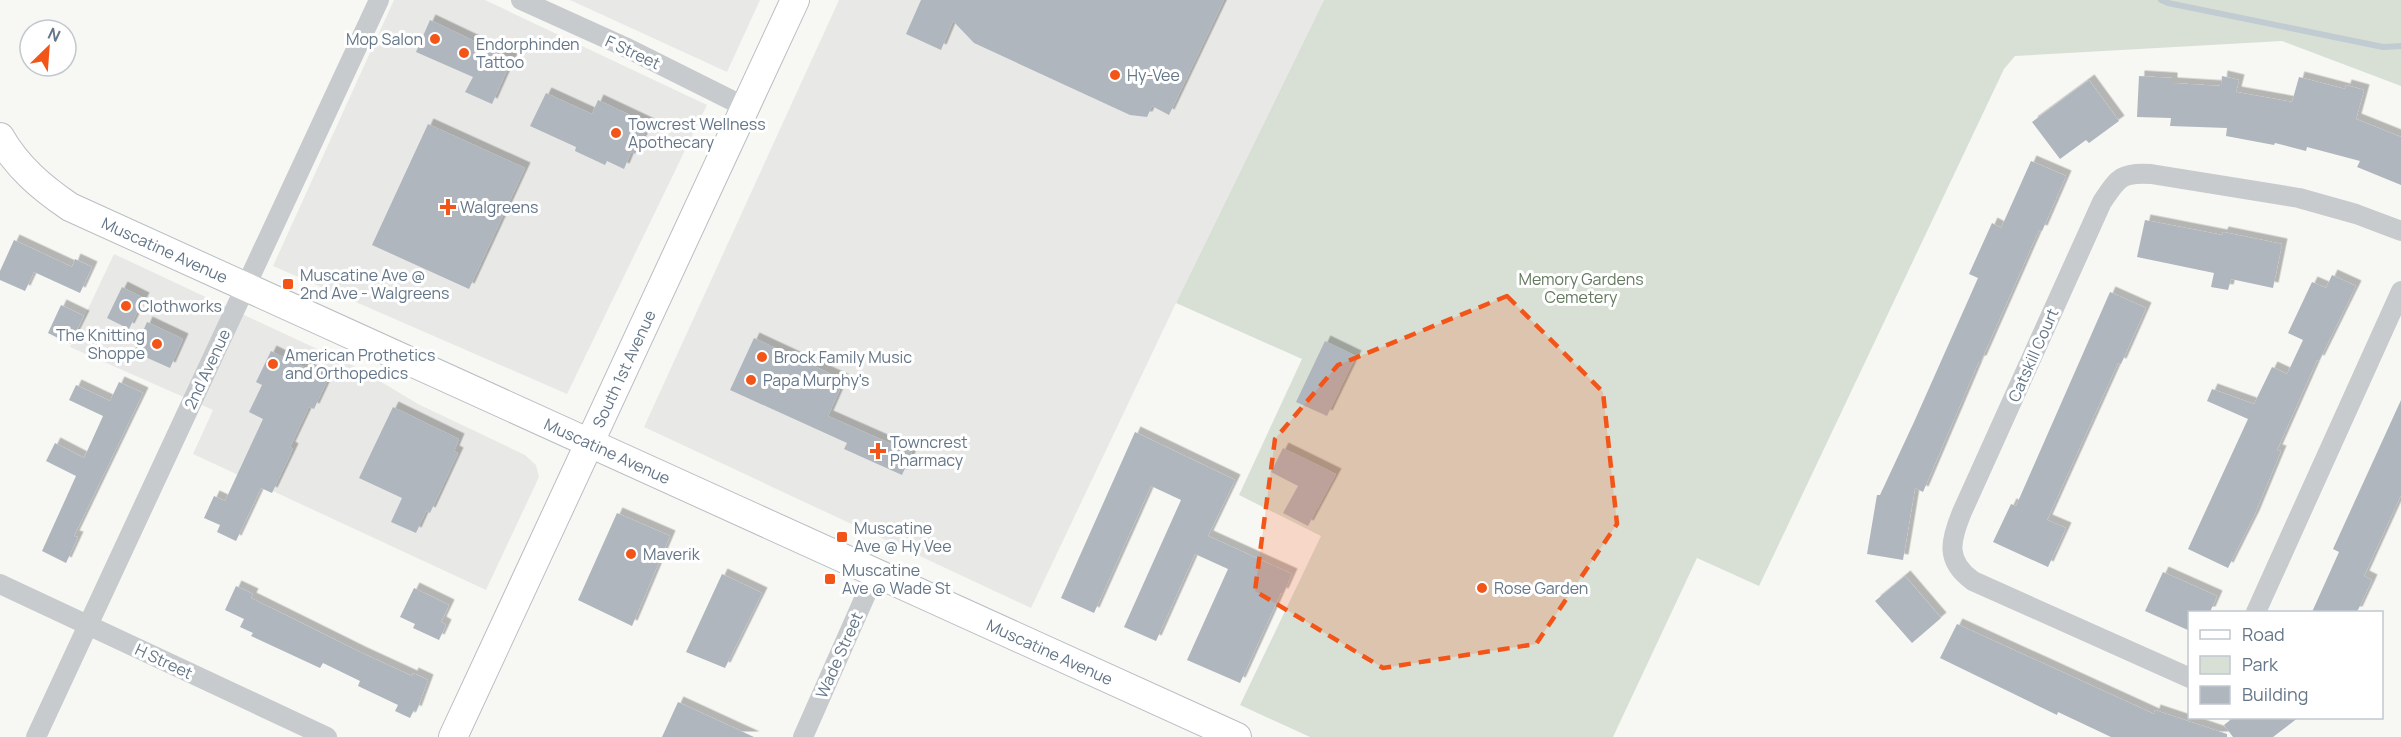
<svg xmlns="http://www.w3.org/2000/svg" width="2401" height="737" viewBox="0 0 2401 737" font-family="Manrope,sans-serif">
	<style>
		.built { fill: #e8e9e7 }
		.green { fill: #d8e0d5 }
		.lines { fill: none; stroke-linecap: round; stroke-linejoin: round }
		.stream { stroke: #c1ccd2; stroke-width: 6 }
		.building { fill: #afb6bd; filter: url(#shadow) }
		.secondary-casing { stroke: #b9bec3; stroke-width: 30 }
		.minor { stroke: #c7cbce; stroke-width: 20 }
		.secondary { stroke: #fff; stroke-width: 28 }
		.marked { fill: #f35519; fill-opacity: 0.2; stroke: #f35519; stroke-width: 4.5; stroke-dasharray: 12 8; stroke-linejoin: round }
		.poi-dot { fill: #f35519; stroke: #fff; stroke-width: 2 }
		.labels { text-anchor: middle; stroke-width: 6; stroke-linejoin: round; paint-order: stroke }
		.poi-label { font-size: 16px; fill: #647688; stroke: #fff; text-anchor: start }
		.street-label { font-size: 16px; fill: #647688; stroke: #fff }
		.park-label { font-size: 16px; fill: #64795f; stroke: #fff }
	</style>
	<defs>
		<filter id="shadow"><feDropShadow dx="5.5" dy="-5.5" stdDeviation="0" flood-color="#0004"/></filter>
	</defs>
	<rect width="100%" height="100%" fill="#f7f8f4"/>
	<path class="built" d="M394,0H485L707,105L567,394L273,266Z
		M570,0H760L727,72Z
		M839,0H1324L1176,303L1031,608L644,427Z
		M114,254L360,369L418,404L525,455L536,465L539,477L486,590L193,454L213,410L70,347Z"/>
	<path class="green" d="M1324,0H2401V86L2282,41L2015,56L2004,69L1759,586L1697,558L1613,737H1310L1240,705L1321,536L1239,495L1302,359L1176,303Z"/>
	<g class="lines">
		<path class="stream" d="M2161,0L2168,3L2383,47L2401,46"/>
	</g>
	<path class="building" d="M921,0H1224L1169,115L1152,106L1147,117L1130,115L974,43L953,21L941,50L906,34Z
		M430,20L512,59L492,104L465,92L473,77L416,52Z
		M2139,76L2172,78V83L2221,86L2222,76L2239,80L2236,92L2292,102L2299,77L2345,89L2346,85L2364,90L2356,119L2401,137V185L2357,167L2360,161L2307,147L2306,151L2275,143L2274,145L2226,136L2227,128L2170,126L2171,118L2137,117Z
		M2089,80L2119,121L2089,143L2086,140L2060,159L2032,122Z
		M546,93L592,114L598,100L649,124L635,154L631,152L624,169L607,161L605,165L575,151L576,147L530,126Z
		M428,124L525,168L469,289L372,245Z
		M2031,161L2066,176L2042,231L2039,230L1981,361H1979L1923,492L1915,488L1903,560L1867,554L1877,495H1880L1914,422L1978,278L1969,274L1992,223L2001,228Z
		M2145,220L2222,235L2223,232L2282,244L2273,288L2231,279L2228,290L2211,287L2214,273L2137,257Z
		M14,240L72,267L75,259L92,267L80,293L34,272L25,291L0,280V271Z
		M2332,275L2356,286L2319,361L2317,360L2277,450L2281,451L2254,516L2228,568L2188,549L2248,419L2207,401L2212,389L2254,404L2272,367L2287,374L2303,340L2288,333L2312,282L2326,288Z
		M122,287L144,298L129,329L107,318Z
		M2110,292L2146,308L2121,364L2118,363L2047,520L2066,528L2048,567L1993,542L2011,504L2016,506Z
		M61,305L84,316L70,344L48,333Z
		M147,322L183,339L170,368L134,352Z
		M754,338L844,380L828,416L912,453L902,475L844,449L847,443L730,390Z
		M1325,341L1356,356L1327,416L1296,402Z
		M271,351L328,379L314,409L309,407L290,447L293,449L272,493L261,488L236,541L217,532L220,525L204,518L214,496L225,501L263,419L249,412L262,385L256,382Z
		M119,382L143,393L74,536L78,537L66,563L42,551L76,476L46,461L55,443L84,458L103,416L69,400L76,385L110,401Z
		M2401,400V495L2364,576L2372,580L2357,612H2312L2339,552L2333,549Z
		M393,407L459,439L454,451L458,453L430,513L426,511L416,533L391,522L402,498L359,478Z
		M1135,432L1235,480L1208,536L1292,574L1283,594L1281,593L1240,683L1187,660L1228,569L1195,554L1156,641L1124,627L1181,500L1151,486L1094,613L1061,598Z
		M1283,448L1336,474L1308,526L1283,513L1298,486L1271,472Z
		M617,513L670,536L632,626L578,600Z
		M2163,572L2217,596L2210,612H2190V631L2145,611Z
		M722,574L762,593L725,668L686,652Z
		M1905,576L1941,618L1912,643L1875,601Z
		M236,586L253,594L251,598L362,653L412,676L413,673L428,680L416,712L414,710L410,718L395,711L398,705L358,686L360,681L323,663L320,668L251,636L253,633L240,627L244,619L225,610Z
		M414,588L449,605L441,622L446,625L439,640L413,628L415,624L400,617Z
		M1957,624L2154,714L2155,710L2227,734V737H2111L2058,712L2057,715L1940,658Z
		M678,702L754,737H662Z
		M2234,717H2299L2273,737H2233L2224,725Z"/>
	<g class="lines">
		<defs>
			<g id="secondary">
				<path id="s1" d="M0,137C17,167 42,188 70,207L1237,737"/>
				<path id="s2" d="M453,737L795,0"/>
			</g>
		</defs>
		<use href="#secondary" class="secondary-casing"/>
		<path class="minor" d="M521,0L625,47L745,107
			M0,584L327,737
			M2256,612L2401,291
			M2190,678L1973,581C1945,561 1950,541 1962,512L2102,202C2118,178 2121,172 2151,174L2299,198L2356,214L2401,231
			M36,737L379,0
			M803,737L875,574"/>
		<use href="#secondary" class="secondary"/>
	</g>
	<path class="marked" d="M1507,296L1603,392L1617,524L1536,644L1383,668L1255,591L1275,439L1338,365Z"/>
	<g class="poi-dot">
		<circle cx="435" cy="39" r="6"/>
		<circle cx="464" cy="53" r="6"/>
		<circle cx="1115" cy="75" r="6"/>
		<circle cx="616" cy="133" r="6"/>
		<path d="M445 198h6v6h6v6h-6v6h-6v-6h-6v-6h6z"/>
		<rect x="282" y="278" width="12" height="12" rx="3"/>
		<circle cx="126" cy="306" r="6"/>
		<circle cx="157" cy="344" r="6"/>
		<circle cx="762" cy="357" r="6"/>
		<circle cx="273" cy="364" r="6"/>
		<circle cx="751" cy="380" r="6"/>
		<path d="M875 442h6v6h6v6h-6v6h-6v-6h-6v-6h6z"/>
		<rect x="836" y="531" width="12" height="12" rx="3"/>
		<circle cx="631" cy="554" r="6"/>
		<rect x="824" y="573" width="12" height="12" rx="3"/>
		<circle cx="1482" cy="588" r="6"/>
	</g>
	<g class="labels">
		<g class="poi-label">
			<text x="423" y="45" text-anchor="end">Mop Salon</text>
			<text x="476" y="50">Endorphinden<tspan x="476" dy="18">Tattoo</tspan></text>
			<text x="1127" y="81">Hy-Vee</text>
			<text x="628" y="130">Towcrest Wellness<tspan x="628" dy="18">Apothecary</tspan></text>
			<text x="460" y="213">Walgreens</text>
			<text x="300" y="281">Muscatine Ave @<tspan x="300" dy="18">2nd Ave - Walgreens</tspan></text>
			<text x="138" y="312">Clothworks</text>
			<text x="145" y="341" text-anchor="end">The Knitting<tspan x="145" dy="18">Shoppe</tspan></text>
			<text x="285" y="361">American Prothetics<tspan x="285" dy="18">and Orthopedics</tspan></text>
			<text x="774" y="363">Brock Family Music</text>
			<text x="763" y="386">Papa Murphy's</text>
			<text x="890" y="448">Towncrest<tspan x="890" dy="18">Pharmacy</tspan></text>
			<text x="854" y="534">Muscatine<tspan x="854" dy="18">Ave @ Hy Vee</tspan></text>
			<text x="643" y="560">Maverik</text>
			<text x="842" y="576">Muscatine<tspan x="842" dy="18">Ave @ Wade St</tspan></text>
			<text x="1494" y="594">Rose Garden</text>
		</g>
		<g class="street-label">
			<text transform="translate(633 52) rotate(25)" y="6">F Street</text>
			<text dy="6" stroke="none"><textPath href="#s1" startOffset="204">Muscatine Avenue</textPath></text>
			<text transform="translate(2033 355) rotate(-66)" y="6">Catskill Court</text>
			<text dy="6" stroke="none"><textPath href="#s2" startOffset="406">South 1st Avenue</textPath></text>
			<text transform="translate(207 369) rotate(-65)" y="6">2nd Avenue</text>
			<text dy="6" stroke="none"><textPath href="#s1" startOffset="690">Muscatine Avenue</textPath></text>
			<text dy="6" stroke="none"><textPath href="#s1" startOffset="1176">Muscatine Avenue</textPath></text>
			<text transform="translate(839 655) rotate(-66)" y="6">Wade Street</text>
			<text transform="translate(164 661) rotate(25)" y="6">H Street</text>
		</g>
		<g class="park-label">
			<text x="1581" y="285">Memory Gardens<tspan x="1581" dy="18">Cemetery</tspan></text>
		</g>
	</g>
	<rect x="2188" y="611" width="195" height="108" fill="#ffffff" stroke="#c1c8cf" stroke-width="1.5"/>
	<rect x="2200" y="630" width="30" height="9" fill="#ffffff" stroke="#c1c8cf" stroke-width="1.5"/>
	<text x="2242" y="641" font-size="18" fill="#647688">Road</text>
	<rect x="2200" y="656" width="30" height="18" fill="#d8e0d5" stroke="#c1c8cf" stroke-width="1.5"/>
	<text x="2242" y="671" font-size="18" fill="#647688">Park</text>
	<rect x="2200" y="686" width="30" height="18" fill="#afb6bd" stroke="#c1c8cf" stroke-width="1.5"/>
	<text x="2242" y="701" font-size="18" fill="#647688">Building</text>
	<g transform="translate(48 48) rotate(25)"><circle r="28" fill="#ffffff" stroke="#c1c8cf" stroke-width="1.5"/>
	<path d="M0-4.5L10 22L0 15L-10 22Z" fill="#f35519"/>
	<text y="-9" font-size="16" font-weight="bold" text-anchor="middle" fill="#647688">N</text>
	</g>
</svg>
